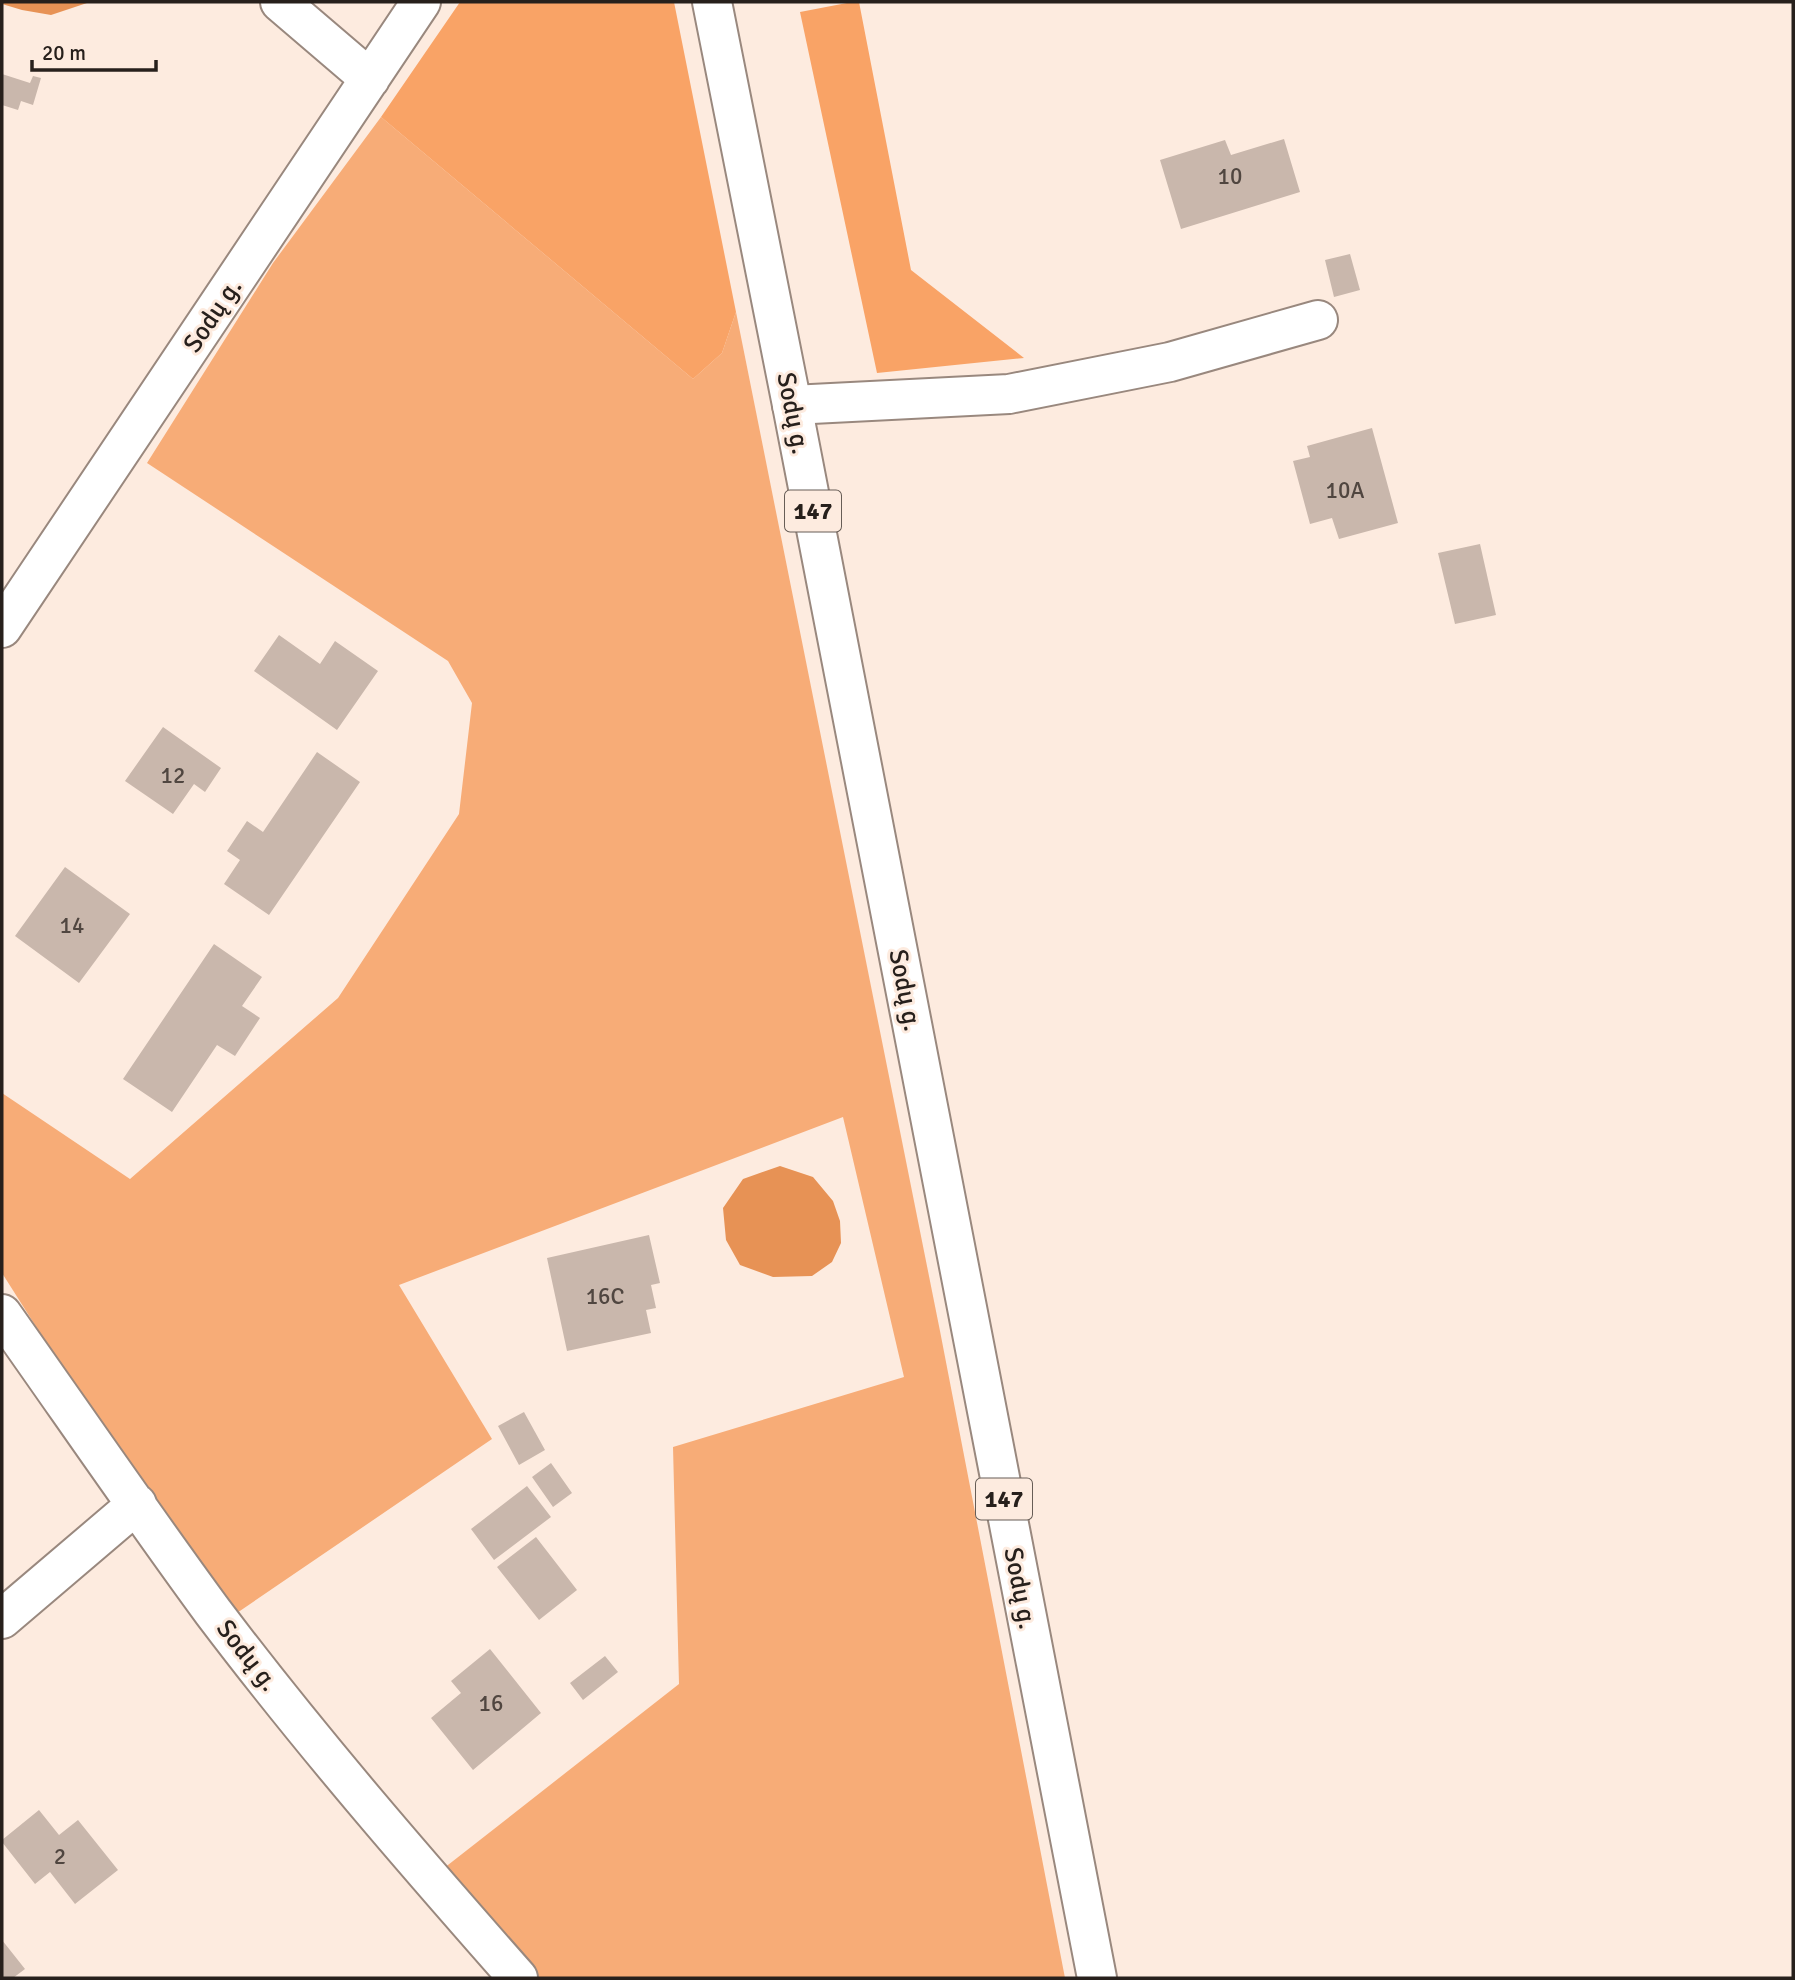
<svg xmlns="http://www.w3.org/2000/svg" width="1795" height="1980" viewBox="0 0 1795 1980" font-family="Signika,sans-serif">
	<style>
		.green { fill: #f7ac77 }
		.forest { fill: #f9a366 }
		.water { fill: #e79255 }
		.building { fill: #c9b7ac }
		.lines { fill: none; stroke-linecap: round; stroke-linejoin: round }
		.minor-casing { stroke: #99887e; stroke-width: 42 }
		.major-casing { stroke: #99887e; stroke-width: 42 }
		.minor { stroke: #fff; stroke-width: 38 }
		.major { stroke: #fff; stroke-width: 38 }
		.labels { text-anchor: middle; stroke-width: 6; stroke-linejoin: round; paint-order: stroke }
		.number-label { font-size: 23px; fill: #504640 }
		.shield { fill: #fdebdf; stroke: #675d56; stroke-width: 2 }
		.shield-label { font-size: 24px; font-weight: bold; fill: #27201c }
		.street-label { font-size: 26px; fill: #27201c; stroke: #fdebdf }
	</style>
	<rect width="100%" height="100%" fill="#fdebdf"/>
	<path class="green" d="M381,117L693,379L722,353L736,312L940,1331L1065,1978H532L439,1872L679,1684L673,1447L904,1377L843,1117L399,1285L492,1439L234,1615L73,1385L2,1273V1093L130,1179L338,998L459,814L472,703L448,661L147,463L273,263Z"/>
	<path class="forest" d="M460,2H674L736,312L722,353L693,379L381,117Z
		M852,2H859L911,270L1024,358L877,373L800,12Z"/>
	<path class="water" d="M2,2H90L51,15L22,10L2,4Z
		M780,1166L813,1177L833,1201L840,1221L841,1243L832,1262L812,1276L773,1277L740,1265L726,1240L723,1208L743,1179Z"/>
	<path class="building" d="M2,74L30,83L33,76L41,78L33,105L21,101L18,110L2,105Z
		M1284,139L1300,192L1181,229L1160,160L1225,140L1231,155Z
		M1350,254L1360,290L1334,297L1325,260Z
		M1372,428L1398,523L1339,539L1332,518L1310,524L1293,461L1310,457L1307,446Z
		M1480,544L1496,615L1455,624L1438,553Z
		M279,635L320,664L335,641L378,671L337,730L254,671Z
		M163,727L221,768L205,792L194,784L173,814L125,781Z
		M317,752L360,782L269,915L224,884L240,860L227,851L247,821L263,832Z
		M65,867L130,914L79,983L15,936Z
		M214,944L262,977L242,1006L260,1018L235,1056L217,1045L172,1112L123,1079Z
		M649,1235L660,1283L651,1285L656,1308L646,1310L651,1333L567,1351L547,1258Z
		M524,1412L545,1450L519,1465L498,1426Z
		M551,1463L572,1493L553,1507L532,1477Z
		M527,1486L551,1517L494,1560L471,1529Z
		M536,1537L577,1590L539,1620L497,1567Z
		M490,1649L541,1713L473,1770L431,1718L461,1693L451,1681Z
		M605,1656L618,1672L583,1700L570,1683Z
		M39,1810L59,1835L78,1820L118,1870L75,1904L50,1872L35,1884L2,1842V1840Z
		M2,1940L25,1969L13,1978H2Z"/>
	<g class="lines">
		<defs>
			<path id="minor" d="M280,2L370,79
				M792,405L1009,394L1170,362L1318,320
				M2,628L421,2
				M2,1314C72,1413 141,1514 213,1612C309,1739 413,1859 518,1978
				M2,1619L137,1504"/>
			<path id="major" d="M712,2L792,405L1097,1978"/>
		</defs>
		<use href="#minor" class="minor-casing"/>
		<use href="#major" class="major-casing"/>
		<use href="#minor" class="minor"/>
		<use href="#major" class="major"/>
	</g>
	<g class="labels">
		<g class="number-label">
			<text x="1230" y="184">10</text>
			<text x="1345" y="498">10A</text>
			<text x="173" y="783">12</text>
			<text x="72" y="933">14</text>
			<text x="605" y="1304">16C</text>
			<text x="491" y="1711">16</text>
			<text x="60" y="1864">2</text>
		</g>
		<g class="shield">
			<rect x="785" y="490.5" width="56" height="41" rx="5"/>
			<rect x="976" y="1478.5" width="56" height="41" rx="5"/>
		</g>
		<g class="shield-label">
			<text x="813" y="519">147</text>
			<text x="1004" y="1507">147</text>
		</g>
		<g class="street-label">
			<text transform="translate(212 315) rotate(-56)" y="9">Sodų g.</text>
			<text transform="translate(794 413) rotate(79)" y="9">Sodų g.</text>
			<text transform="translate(906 990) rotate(79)" y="9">Sodų g.</text>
			<text transform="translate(1021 1588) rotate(79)" y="9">Sodų g.</text>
			<text transform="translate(248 1655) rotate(52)" y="9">Sodų g.</text>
		</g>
	</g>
	<rect width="1795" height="1980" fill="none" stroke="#27201c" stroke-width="7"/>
	<path d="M32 60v10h124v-10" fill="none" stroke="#27201c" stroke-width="3.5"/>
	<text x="42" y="60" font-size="21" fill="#27201c" stroke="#fdebdf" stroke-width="5" paint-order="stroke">20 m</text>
</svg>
